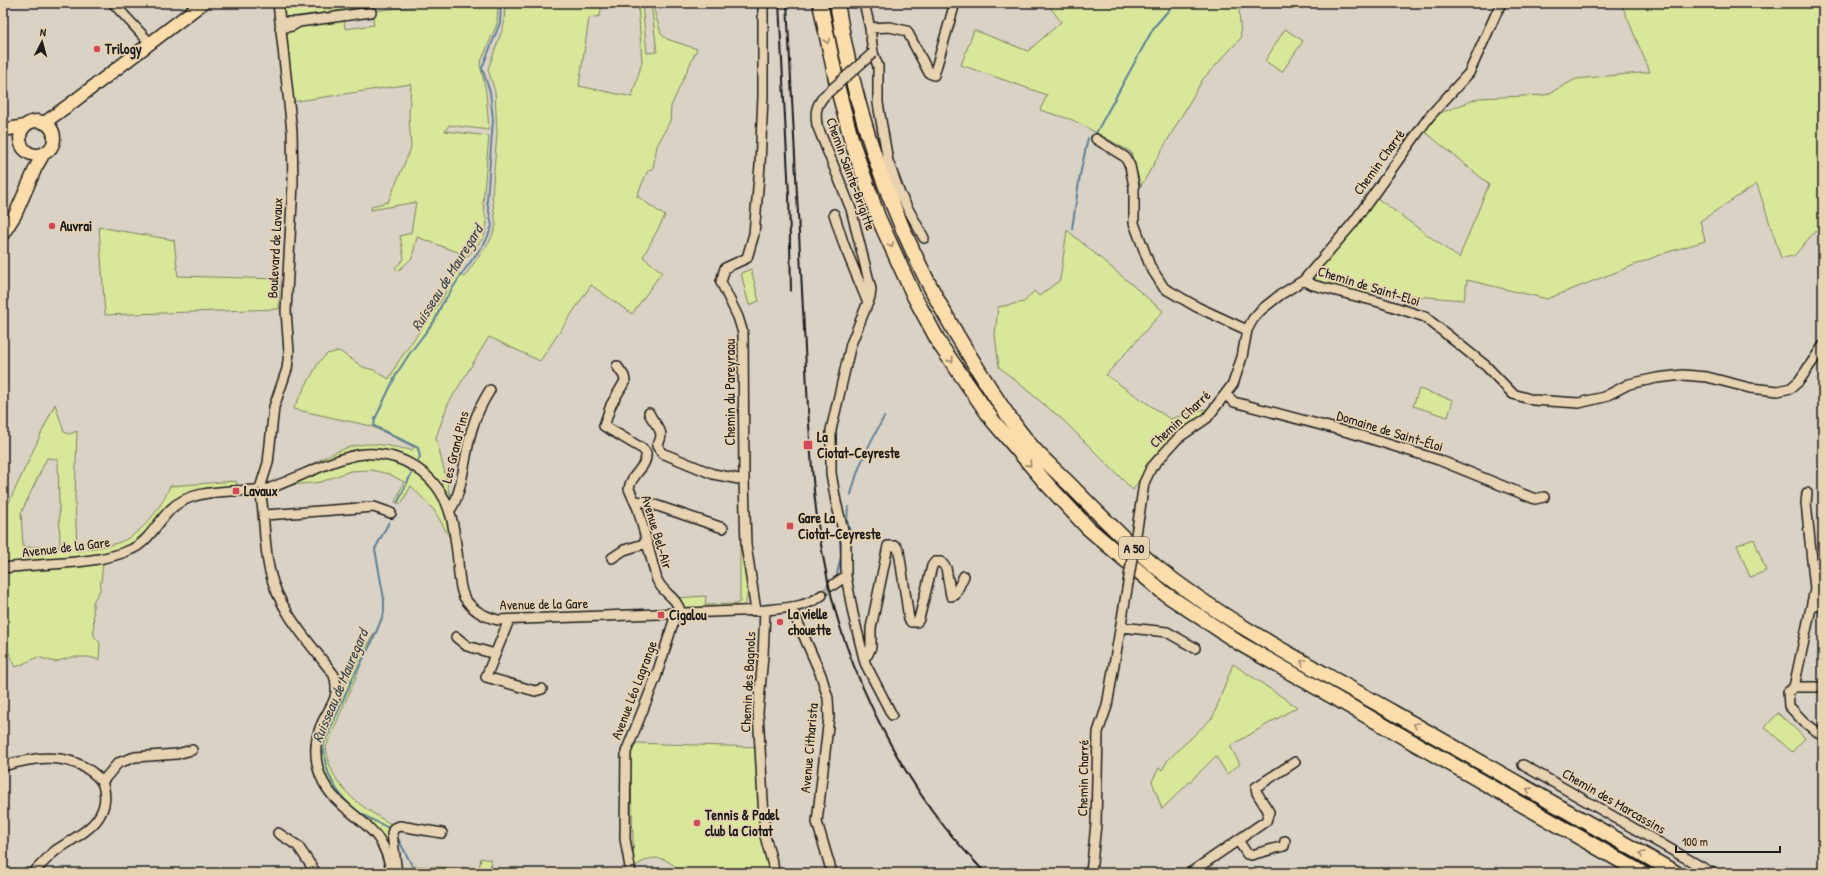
<svg xmlns="http://www.w3.org/2000/svg" width="1826" height="876" viewBox="0 0 1826 876" font-family="'Patrick Hand',sans-serif">
	<style>
		.green { fill: #d8e79a; stroke: #7a825b; fill-rule: evenodd }
		.lines { fill: none; stroke-linecap: round; stroke-linejoin: round }
		.stream { stroke: #5d8197; stroke-width: 2 }
		.minor-tunnel { stroke: #b5aea4; stroke-width: 9; stroke-dasharray: 9 4.5; stroke-linecap: butt }
		.minor-casing { stroke: #1c1c1c; stroke-width: 12 }
		.major-casing { stroke: #1c1c1c; stroke-width: 15 }
		.highway-casing { stroke: #1c1c1c; stroke-width: 17 }
		.minor { stroke: #e7d2b1; stroke-width: 9 }
		.major { stroke: #faddab; stroke-width: 12 }
		.highway { stroke: #faddab; stroke-width: 14 }
		.rail { stroke: #1c1c1c; stroke-width: 2 }
		.minor-bridge-casing { stroke: #1c1c1c; stroke-width: 12; stroke-linecap: butt }
		.minor-bridge { stroke: #e7d2b1; stroke-width: 9 }
		.oneway { stroke: #96866b }
		.poi-dot { fill: #d1495b; stroke: #e7d2b1; stroke-width: 1.5 }
		.labels { text-anchor: middle; stroke-width: 3.5; stroke-linejoin: round; paint-order: stroke }
		.shield { fill: #e7d2b1; stroke: #595349; stroke-width: 1 }
		.shield-label { font-size: 13px; font-weight: bold; fill: #1c1c1c }
		.poi-label { font-size: 14px; font-weight: bold; fill: #1c1c1c; stroke: #e7d2b1; text-anchor: start }
		.street-label { font-size: 14px; fill: #1c1c1c; stroke: #e7d2b1 }
		.water-label { font-size: 15px; font-style: italic; fill: #37464f; stroke: #e7d2b1 }
	</style>
	<rect width="100%" height="100%" fill="#dbd2c6"/>
	<filter id="ink" filterUnits="userSpaceOnUse"><feTurbulence type="fractalNoise" baseFrequency=".025" numOctaves="2"/><feDisplacementMap in="SourceGraphic" scale="8" xChannelSelector="R" yChannelSelector="G"/><feConvolveMatrix kernelMatrix="1 2 1 2 8 2 1 2 1" color-interpolation-filters="sRGB"/></filter>
	<g filter="url(#ink)">
		<path class="green" d="M280,3H367L368,7L282,18Z
			M417,3H498L497,24L480,64L486,92L489,130L449,125L445,131L489,136L483,203L487,224L484,237L468,256L417,237L412,258L398,271L395,268L404,259L400,236L411,233L416,202L371,210L372,206L388,202L411,148L409,116L411,84L291,102L286,38L289,30L295,26L344,19L345,29L374,25L372,11L417,6Z
			M505,3H602L600,16L589,18L579,86L632,97L642,62L638,3H642L647,53L657,52L651,3H654C653,12 659,24 661,34L667,39L697,49L671,106L670,121L657,146L653,168L647,172L637,196L665,216L643,257L662,272L632,314L591,285L540,361L489,337L448,404L436,437L450,495L447,497L433,478L372,452L290,477C315,463 340,445 369,444C383,444 398,448 412,450L414,447L371,426L293,409L319,362L327,354L339,351L363,367L374,370L389,379L398,362L442,299L456,272L464,277L490,241L496,226L492,196L497,133L495,92L488,69L504,25Z
			M1054,3H1245L1239,10L1241,38L1203,79L1141,186L1131,152L1073,120L1040,110L1047,95L961,65L974,30L1028,51L1061,22L1050,7Z
			M1621,3H1823V236L1815,231L1794,256L1781,258L1757,184L1700,221L1705,241L1665,253L1547,299L1467,280L1464,300L1353,291L1315,280L1312,274L1377,198L1459,258L1489,184L1424,131L1435,115L1479,98L1546,95L1576,79L1650,72Z
			M1285,29L1303,41L1282,72L1265,61Z
			M99,227L174,240L178,276L279,279V309L105,315Z
			M1067,230L1163,311L1106,375L1170,419L1205,409L1208,410C1196,422 1182,430 1169,441C1154,454 1144,473 1133,490L1063,420L999,367L995,335L998,307L1024,302L1034,291L1039,296L1060,280Z
			M751,269L759,301L749,305L741,273Z
			M1419,389L1453,400L1448,417L1413,406Z
			M55,404L64,432L69,434L77,431L75,496L77,551C91,548 107,547 120,542C143,533 161,508 170,486L236,481L237,485L185,494L172,502L141,540L128,547L104,554L3,564V515ZM47,458L58,459L60,547H23L21,513Z
			M364,458C375,459 387,459 398,462C419,469 438,493 446,513C449,520 449,530 450,538L434,510L411,486L401,504L395,502L404,482L389,474L371,470L350,471L321,482L291,485L344,462Z
			M1754,539L1766,571L1750,577L1737,545Z
			M740,545C743,562 755,596 741,608L691,611L684,608L676,598L706,596L705,605L736,604L740,602Z
			M103,563L100,590L93,602L94,636L100,643L99,660L89,657H72L55,662L38,657L16,667L3,641V573Z
			M375,632L326,747C330,787 358,805 391,824L393,838L390,851C364,824 313,783 321,741C325,723 338,709 341,691Z
			M1233,664L1297,707L1230,746L1240,764L1227,774L1216,756L1162,809L1152,781L1159,768L1162,770L1168,760L1213,717Z
			M1778,713L1805,738L1792,752L1765,727Z
			M633,743L758,747L773,873H682C666,856 654,853 634,867L630,755Z
			M481,858L491,860L490,869L496,870V873H417L414,866L479,869Z"/>
		<g class="lines">
			<path class="stream" d="M1096,133L1154,27L1175,3
				M1072,229L1080,175L1088,138
				M416,464L420,457L418,448L374,426L375,419L397,373L410,353L435,320L441,306L463,272L486,241L492,226L487,201L493,120L490,92L482,68L500,23L501,3
				M851,495C858,464 869,445 884,417
				M398,502L413,470
				M848,507L847,520L851,537L850,539
				M389,522L375,549L384,599V613L372,642L353,677L324,743C322,770 337,797 359,812C369,819 380,823 390,829
				M837,574L841,556L840,542
				M395,833L416,873"/>
			<path class="minor-tunnel" d="M822,595L833,585"/>
			<defs>
				<path id="minor" d="M113,3L150,43
					M864,3L870,28L873,53L878,66V103L888,161L900,194L924,238
					M280,22H299L292,26L280,28
					M299,22L371,12
					M870,28L890,27L907,31L929,73L934,75L955,3
					M824,96C816,106 815,112 817,125L851,209L871,289L870,297L851,344L831,430V473L836,502L846,542V576L833,585
					M1096,139L1125,157L1130,166L1134,186V223L1150,266L1164,288L1197,307L1247,330
					M834,214L844,245L868,303
					M1304,280L1313,285L1379,302L1425,317L1486,366L1513,394L1533,400L1579,403L1604,397L1629,384L1657,378L1683,375L1707,377L1750,388L1778,391L1791,388L1799,381L1823,346
					M617,366L624,376L625,381L611,405L604,426L643,449L646,453C648,467 630,475 629,489L638,509L657,580C664,595 677,596 681,614
					M1226,395L1234,402L1355,434L1439,460L1535,499L1544,497
					M649,413C655,427 667,430 657,446L662,453L713,474L744,480
					M261,485L268,463L274,407L287,369L289,352L286,311L293,184L292,131L278,3
					M265,490C295,480 336,456 365,454C403,452 437,475 449,510C454,524 455,538 457,552C459,565 458,585 464,597C472,610 483,616 498,620L765,610C784,608 806,608 822,595
					M1807,493L1806,503L1815,589L1794,687L1788,692L1789,706L1804,722L1823,736
					M261,496C265,520 264,548 270,572C279,611 310,643 334,675C342,702 326,708 319,731C315,743 315,756 318,768C327,804 360,813 379,839C386,849 389,861 392,873
					M635,501L646,502L723,528
					M449,511C463,497 465,447 473,426C477,413 483,401 490,390
					M265,515L374,507L391,513
					M1139,516L1144,483L1151,468L1178,438L1207,418L1233,384L1242,357L1247,330L1253,319L1261,310L1280,295L1304,280L1353,223L1429,117L1469,73L1501,3
					M612,558L624,550L647,543
					M3,568C41,563 100,565 132,549C148,542 158,522 170,510C190,489 227,492 254,490
					M846,576L853,614L865,663L892,715
					M1813,606L1823,603
					M791,607L821,675L828,698L829,717L817,822L832,873
					M765,610L763,656L758,712L765,836L775,873
					M756,611L746,545L744,480L743,333L738,317L721,282L725,268L747,258L754,234L760,165L763,96V3
					M509,620L486,677L535,691L542,689
					M1121,627L1167,632L1195,648
					M456,637L467,646L495,654
					M864,658L868,654L871,647V628L888,546H896L899,551L909,619L911,622H917L919,619L932,566L935,562H941L946,568L951,596L955,595L964,576
					M1794,687H1823
					M1523,765L1712,873
					M3,766C31,758 63,752 89,770C95,774 100,778 103,785C106,795 105,806 100,815C91,831 69,841 55,851C47,858 40,866 33,873
					M102,782L118,763L135,757L177,754L192,750
					M278,833L298,846L316,873
					M1238,840L1247,854L1251,855L1284,846L1285,841
					M397,873L392,833L394,828L400,826L442,833
					M631,873L625,839L626,752L656,677L676,614
					M1091,873L1096,824L1098,732L1107,706L1127,589
					M1190,873L1266,821L1269,812L1257,793L1256,787L1295,762"/>
				<path id="major" d="M20 138a17 17 0 1 1 34 0a17 17 0 1 1-34 0Z
					M44,123L73,102L203,3
					M3,130L25,126
					M3,234L15,215L36,167L44,153"/>
				<path id="highway" d="M820,3L838,89L852,142L878,217L914,296L941,346L993,421L1046,483L1088,528L1164,593L1239,643L1642,873
					M837,3C858,134 903,251 974,363C992,392 1010,421 1032,447C1046,463 1063,477 1077,492C1103,518 1127,543 1155,566C1226,623 1315,668 1394,713C1488,766 1582,820 1676,873"/>
			</defs>
			<use href="#minor" class="minor-casing"/>
			<use href="#major" class="major-casing"/>
			<use href="#highway" class="highway-casing"/>
			<use href="#minor" class="minor"/>
			<use href="#major" class="major"/>
			<use href="#highway" class="highway"/>
			<path class="rail" d="M779,3L789,195L791,291
				M787,3C793,118 799,233 805,348C810,445 812,545 844,639C866,703 901,771 943,825C956,842 971,857 985,873"/>
			<defs>
				<path id="minor-bridge" d="M824,96L873,53
					M1127,589L1139,516"/>
			</defs>
			<use href="#minor-bridge" class="minor-bridge-casing"/>
			<use href="#minor-bridge" class="minor-bridge"/>
		</g>
		<defs><path id="oneway-chevron" d="M-2-3.5L2.5 0L-2 3.5" fill="none" stroke-width="1.6" stroke-linecap="round" stroke-linejoin="round"/></defs>
		<g class="oneway">
			<use href="#oneway-chevron" transform="translate(827 41) rotate(77)"/>
			<use href="#oneway-chevron" transform="translate(891 245) rotate(65)"/>
			<use href="#oneway-chevron" transform="translate(951 360) rotate(55)"/>
			<use href="#oneway-chevron" transform="translate(1029 464) rotate(48)"/>
			<use href="#oneway-chevron" transform="translate(1303 662) rotate(-149)"/>
			<use href="#oneway-chevron" transform="translate(1416 725) rotate(-150)"/>
			<use href="#oneway-chevron" transform="translate(1529 790) rotate(-150)"/>
			<use href="#oneway-chevron" transform="translate(1642 854) rotate(-150)"/>
		</g>
	</g>
	<g class="poi-dot">
		<circle cx="97" cy="49" r="4"/>
		<circle cx="52" cy="226" r="4"/>
		<rect x="803" y="440" width="10" height="10" rx="2"/>
		<rect x="232" y="487" width="8" height="8" rx="2"/>
		<rect x="786" y="522" width="8" height="8" rx="2"/>
		<rect x="657" y="611" width="8" height="8" rx="2"/>
		<circle cx="780" cy="622" r="4"/>
		<circle cx="697" cy="823" r="4"/>
	</g>
	<g class="labels">
		<rect class="shield" x="1119" y="537" width="30" height="22" rx="3"/>
		<g class="shield-label">
			<text x="1134" y="553">A 50</text>
		</g>
		<g class="poi-label">
			<text x="105" y="54">Trilogy</text>
			<text x="60" y="231">Auvrai</text>
			<text x="817" y="442">La<tspan x="817" dy="16">Ciotat-Ceyreste</tspan></text>
			<text x="244" y="496">Lavaux</text>
			<text x="798" y="523">Gare La<tspan x="798" dy="16">Ciotat-Ceyreste</tspan></text>
			<text x="788" y="619">La vielle<tspan x="788" dy="16">chouette</tspan></text>
			<text x="669" y="620">Cigalou</text>
			<text x="705" y="820">Tennis &amp; Padel<tspan x="705" dy="16">club la Ciotat</tspan></text>
		</g>
		<g class="street-label">
			<text transform="translate(1379 162) rotate(-54)" y="5">Chemin Charré</text>
			<text transform="translate(851 174) rotate(70)" y="5">Chemin Sainte-Brigitte</text>
			<text transform="translate(275 248) rotate(-87)" y="5">Boulevard de Lavaux</text>
			<text transform="translate(1369 286) rotate(17)" y="5">Chemin de Saint-Eloi</text>
			<text transform="translate(730 392) rotate(-90)" y="5">Chemin du Pareyraou</text>
			<text transform="translate(1180 419) rotate(-43)" y="5">Chemin Charré</text>
			<text transform="translate(1390 431) rotate(17)" y="5">Domaine de Saint-Éloi</text>
			<text transform="translate(455 447) rotate(-76)" y="5">Les Grand Pins</text>
			<text transform="translate(657 532) rotate(73)" y="5">Avenue Bel-Air</text>
			<text transform="translate(66 547) rotate(-7)" y="5">Avenue de la Gare</text>
			<text transform="translate(544 604) rotate(-1)" y="5">Avenue de la Gare</text>
			<text transform="translate(748 682) rotate(-87)" y="5">Chemin des Bagnols</text>
			<text transform="translate(634 690) rotate(-69)" y="5">Avenue Léo Lagrange</text>
			<text transform="translate(809 748) rotate(-85)" y="5">Avenue Citharista</text>
			<text transform="translate(1083 778) rotate(-89)" y="5">Chemin Charré</text>
			<text transform="translate(1614 801) rotate(30)" y="5">Chemin des Marcassins</text>
		</g>
		<g class="water-label">
			<text transform="translate(447 278) rotate(-58)" y="5">Ruisseau de Mauregard</text>
			<text transform="translate(340 686) rotate(-67)" y="5">Ruisseau de Mauregard</text>
		</g>
	</g>
	<rect width="1826" height="876" fill="none" stroke="#e7d2b1" stroke-width="16"/>
	<rect x="8" y="8" width="1810" height="860" fill="none" stroke="#1c1c1c" stroke-width="1.5" filter="url(#ink)"/>
	<g transform="translate(42 42) rotate(6)" stroke="#e7d2b1" stroke-width="3" paint-order="stroke">
	<path d="M0-3L7 15L0 10L-7 15Z" fill="#1c1c1c"/>
	<text y="-6" font-size="11" font-weight="bold" text-anchor="middle" fill="#1c1c1c">N</text>
	</g>
	<path d="M1676 846v6h104v-6" fill="none" stroke="#1c1c1c" stroke-width="2"/>
	<text x="1682" y="846" font-size="12" fill="#1c1c1c" stroke="#e7d2b1" stroke-width="3" paint-order="stroke">100 m</text>
</svg>
